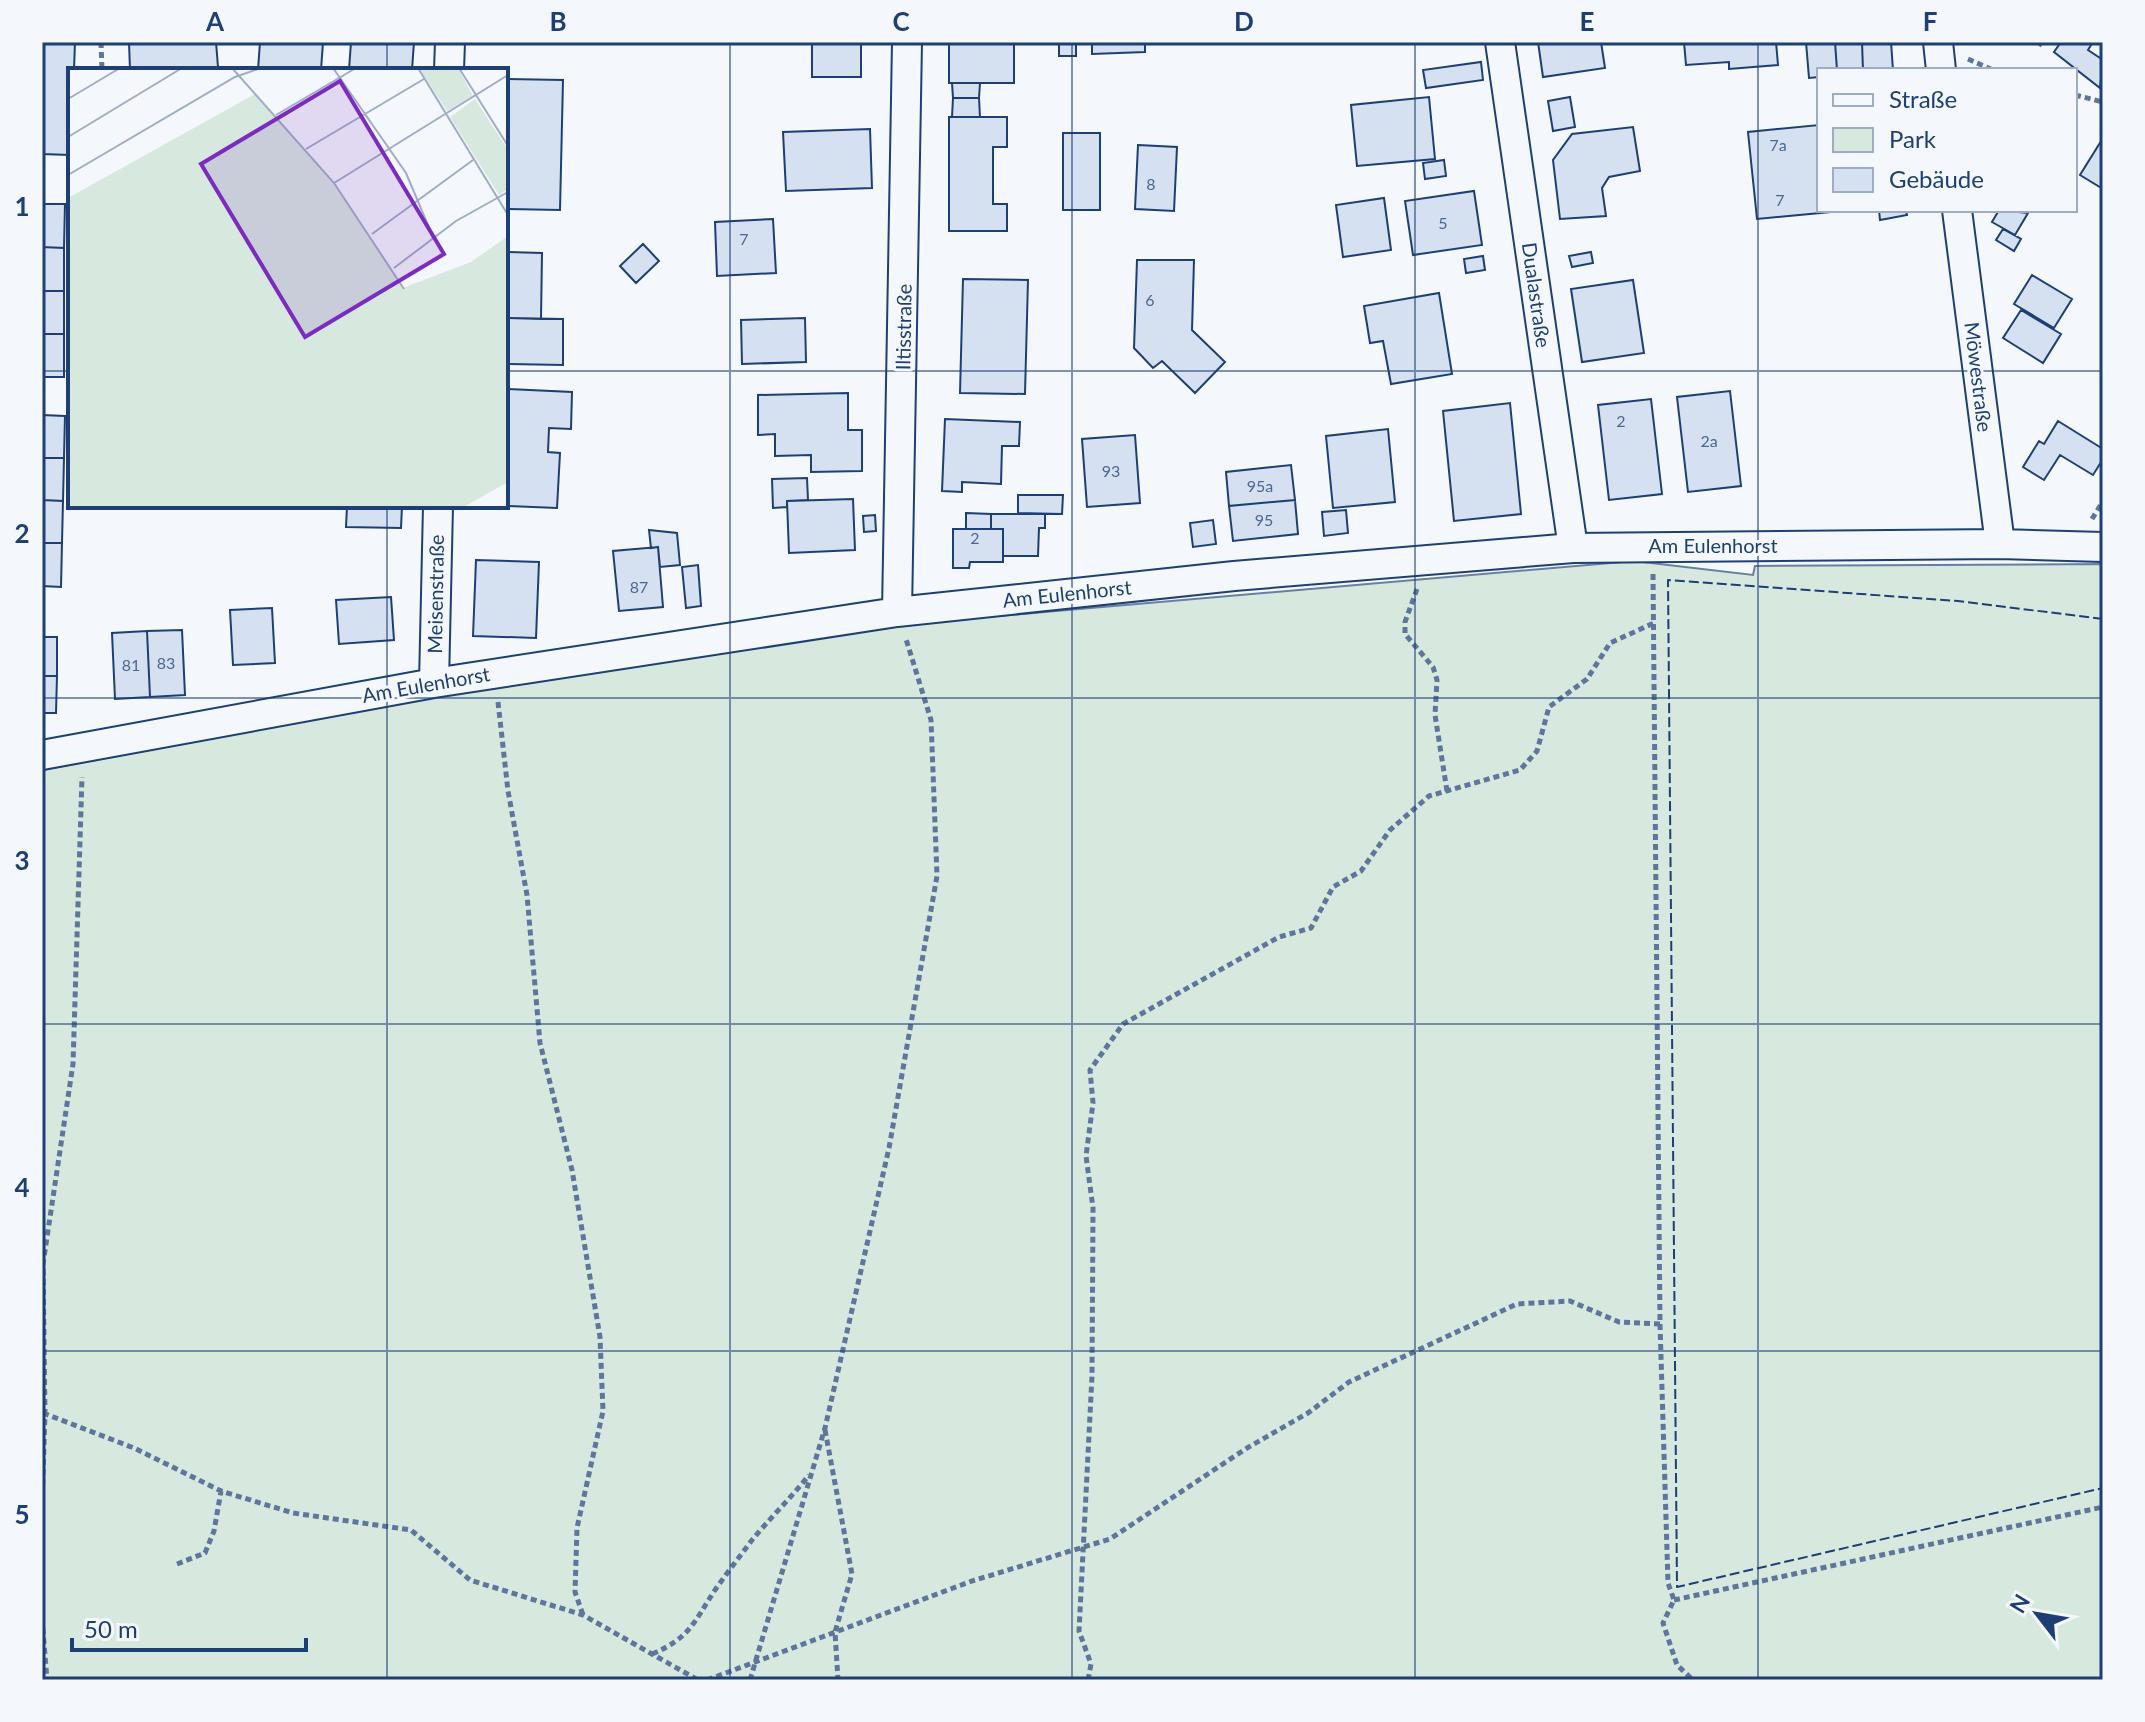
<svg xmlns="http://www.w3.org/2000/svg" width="2145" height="1722" viewBox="0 0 2145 1722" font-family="Lato,sans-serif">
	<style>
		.green { fill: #d7e8df; stroke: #687fa3; stroke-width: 2 }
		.building { fill: #d5e0f0; stroke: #1d3f73; stroke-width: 2 }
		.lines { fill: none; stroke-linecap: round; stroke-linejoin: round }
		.street-casing { stroke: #1d3f73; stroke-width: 32 }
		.path { stroke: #5e769c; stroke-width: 5; stroke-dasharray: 6 4; stroke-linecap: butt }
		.street { stroke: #f4f7fb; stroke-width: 28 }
		.fence { stroke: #1d3f73; stroke-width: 2; stroke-dasharray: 10 4; stroke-linecap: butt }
		.grid { fill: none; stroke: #1d3f73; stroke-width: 2; stroke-opacity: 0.55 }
		.labels { text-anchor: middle; stroke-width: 6; stroke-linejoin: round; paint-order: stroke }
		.number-label { font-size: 16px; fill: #4b6792 }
		.street-label { font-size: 20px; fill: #1d3f73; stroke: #f4f7fb }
		.inset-road { fill: none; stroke: #9eadc5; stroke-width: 2 }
		.view { fill: #7b2cbf; fill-opacity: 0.15; stroke: #7b2cbf; stroke-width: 4 }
		.inset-edge { fill: none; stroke: #1d3f73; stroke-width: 4 }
		.neatline { fill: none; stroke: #1d3f73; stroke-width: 3 }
		.grid-label { font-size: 26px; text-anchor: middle; font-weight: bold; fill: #1d3f73 }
	</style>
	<rect width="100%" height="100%" fill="#f4f7fb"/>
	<path class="green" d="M1634,561L1753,575L1755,566L2103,564V1680H42V770L438,696L918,623Z"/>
	<path class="building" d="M42,42H75L74,70H70V155L42,154Z
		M129,42H216L218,67L130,70Z
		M260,42H323L321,70H258Z
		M414,42L412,70H349L351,42Z
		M812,42H861V77H812Z
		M949,42H1014V83H949Z
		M1059,42H1076V56H1059Z
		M1092,42H1145V52L1092,54Z
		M1538,42H1601L1605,68L1543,77Z
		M1684,42H1776L1778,65L1729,69V62L1686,65Z
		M1806,42H1835L1837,70H1819V77L1809,78Z
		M1835,42H1862L1863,70H1837Z
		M1862,42H1891L1893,70H1863Z
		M2061,42H2093L2088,50L2103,60L2100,88L2054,52Z
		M1481,62L1483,80L1426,88L1423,70Z
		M506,79L563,80L560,210L506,209Z
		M952,83H980L979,98H953Z
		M1429,97L1435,159L1357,166L1351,105Z
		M1570,97L1575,127L1553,131L1548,101Z
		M953,98H979L980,117H952Z
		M949,117H1007V147H993V204H1007V231H949Z
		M1819,125V210L1831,212L1757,219L1748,132Z
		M1633,127L1640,171L1609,177L1602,188L1606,216L1560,219L1553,160L1572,134Z
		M870,129L872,188L786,191L783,132Z
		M1063,133H1100V210H1063Z
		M2103,138V189L2080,175Z
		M1138,145L1177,147L1174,211L1135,209Z
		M1444,160L1446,176L1425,179L1423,163Z
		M1474,191L1482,245L1413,255L1405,201Z
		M1384,198L1391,250L1343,257L1336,205Z
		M42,204H65L64,248L42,247Z
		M1879,210H1906L1907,215L1880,220Z
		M1999,210L2028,213L2015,235L1992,222Z
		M773,219L776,273L717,276L715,222Z
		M2003,229L2021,239L2014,251L1996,240Z
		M643,244L659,261L636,283L620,266Z
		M42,247L64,248V291H42Z
		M506,252L542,253L541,319L506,318Z
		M1591,252L1593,263L1572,267L1569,256Z
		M1483,256L1485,270L1466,273L1464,259Z
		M1137,260H1194L1192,330L1225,362L1195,393L1162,361L1153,368L1134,348Z
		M2032,275L2072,299L2054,328L2014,304Z
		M963,279L1028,280L1025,394L960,393Z
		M1633,280L1644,353L1582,362L1571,289Z
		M42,291H64V334H42Z
		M1439,293L1452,374L1391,384L1383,341L1370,343L1364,306Z
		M2021,310L2061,334L2043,363L2003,338Z
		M506,318L563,319V365L506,364Z
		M805,318L806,362L742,364L741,320Z
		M42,334H64V377H42Z
		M506,389L572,392L571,429L549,428L548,452L560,453L557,508L506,506Z
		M1730,391L1741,486L1688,492L1677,397Z
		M848,393V430H862V471L811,472V455L775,456V434L758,435V395Z
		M1651,399L1662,494L1609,500L1598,405Z
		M1510,403L1521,514L1454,521L1443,411Z
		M42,415L65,416L64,458H42Z
		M945,419L1020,422L1019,446H1002L1001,484L962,482V492L942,491Z
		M2058,421L2103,449V459L2093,475L2060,455L2044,480L2023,467L2039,441L2044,444Z
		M1388,429L1395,502L1333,508L1326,436Z
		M1135,435L1140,503L1087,507L1082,439Z
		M42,458H64L63,501L42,500Z
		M1291,465L1295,500L1229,506L1226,472Z
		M807,478L808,500L787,501V507L773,508L772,479Z
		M1018,495H1063L1062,514L1018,513Z
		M853,499L855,550L789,553L787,501Z
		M42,500L63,501L62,543H42Z
		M1295,500L1298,534L1233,541L1229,506Z
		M347,506H402L401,528L346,527Z
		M1346,510L1348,533L1324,536L1322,512Z
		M966,513L991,514V529H966Z
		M991,514H1045V528H1039L1038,556H1003V529H991Z
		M875,515L876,531L864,532L863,516Z
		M1213,520L1216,544L1193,547L1190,523Z
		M953,529H1003V562H970L969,568H953Z
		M649,530L677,533L680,565L660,567L658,547L651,548Z
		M42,543H62L61,587L42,586Z
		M658,547L663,607L619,611L613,551Z
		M476,560L539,562L536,638L473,636Z
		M698,565L701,606L686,608L682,567Z
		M391,597L394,640L339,644L336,600Z
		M272,608L275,663L233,665L230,610Z
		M182,630L185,695L150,697L147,631Z
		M147,631L150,697L115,699L112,633Z
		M42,637H57V676H42Z
		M42,676H57L56,713H42Z"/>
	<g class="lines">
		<defs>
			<path id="street" d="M1500,42L1573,548
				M1938,42L1941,70
				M449,70L450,42
				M1957,210L2000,544
				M897,612L907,42
				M434,683L438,506
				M42,755L434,683L897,612L1234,576L1573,548L2000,544L2103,547"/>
		</defs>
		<use href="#street" class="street-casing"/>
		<path class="path" d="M101,42L102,70
			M2037,42L2045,47
			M1968,59L1993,70
			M2075,95L2103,102
			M2092,519L2103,501
			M1653,574L1660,1324L1668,1583L1674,1600L1663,1623L1677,1665L1693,1680
			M1417,589L1405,622V634L1433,667L1437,680L1435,715L1447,791
			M498,702L508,791L527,895L540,1043L572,1170L600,1337L603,1411L577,1528L575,1592L583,1615
			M43,1413L134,1448L221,1491L293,1513L411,1530L470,1580L583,1615L698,1680
			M825,1430L852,1574L835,1632L838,1680
			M42,1505L45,1414L43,1264L73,1064L82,777
			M177,1564L205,1553L214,1531L221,1491
			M1674,1600L2103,1507
			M42,1618L47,1680
			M652,1654C690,1638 694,1622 715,1590C727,1573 740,1556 752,1540C770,1518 791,1498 809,1475
			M707,1680L972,1581L1110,1539L1247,1448L1308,1413L1349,1382L1517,1304L1570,1301L1619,1322L1660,1324
			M750,1680L825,1428L889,1148L937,876L931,720L906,639
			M1088,1680L1091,1664L1079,1631L1092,1376L1093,1208L1086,1156L1093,1103L1090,1070L1123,1024L1279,937L1311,928L1333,887L1361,871L1390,830L1429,796L1520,770L1537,751L1549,707L1587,679L1610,643L1654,623"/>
		<use href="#street" class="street"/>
		<path class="fence" d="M2103,619L1958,601L1668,580L1677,1587L2103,1488"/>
	</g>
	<path class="grid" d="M387,42V70M730,42V1680M1072,42V1680M1415,42V1680M1758,42V1680M42,371H70M506,371H2103M387,506V1680M42,698H2103M42,1024H2103M42,1351H2103"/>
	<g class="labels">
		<g class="number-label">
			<text x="1778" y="151">7a</text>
			<text x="1151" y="190">8</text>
			<text x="1780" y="206">7</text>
			<text x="1443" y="229">5</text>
			<text x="744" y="245">7</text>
			<text x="1150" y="306">6</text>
			<text x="1621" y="427">2</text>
			<text x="1709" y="447">2a</text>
			<text x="1111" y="477">93</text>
			<text x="1260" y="492">95a</text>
			<text x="1264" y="526">95</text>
			<text x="975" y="544">2</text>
			<text x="639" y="593">87</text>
			<text x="166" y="669">83</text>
			<text x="131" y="671">81</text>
		</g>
		<g class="street-label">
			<text transform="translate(1536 295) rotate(82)" y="7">Dualastraße</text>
			<text transform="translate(904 327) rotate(-89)" y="7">Iltisstraße</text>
			<text transform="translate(1978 377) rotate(83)" y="7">Möwestraße</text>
			<text x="1713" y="553">Am Eulenhorst</text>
			<text transform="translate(436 594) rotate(-89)" y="7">Meisenstraße</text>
			<text transform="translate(1067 594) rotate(-6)" y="7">Am Eulenhorst</text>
			<text transform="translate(426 685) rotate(-10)" y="7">Am Eulenhorst</text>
		</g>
	</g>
	<g transform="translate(68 68)">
		<rect width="440" height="440" fill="#f4f7fb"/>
		<path d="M351,0H390L405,28L379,43ZM187,26L266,117L335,220L403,194L440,168V414L394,440H0V130ZM407,31L440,82V121L431,127L382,49Z" fill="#d7e8df"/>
		<path class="inset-road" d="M164,0L266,115L336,221M265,0L338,105L365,169M350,0L440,147M391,0L440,78M0,31L52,0M208,47L288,0M0,69L114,0M238,81L356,11M0,107L167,9L193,0M266,115L440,7M304,166L405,92M326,200L388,153L440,124"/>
		<path class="view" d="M272,13L376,186L237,269L133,96Z"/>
		<rect width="440" height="440" class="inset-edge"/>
	</g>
	<rect width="2145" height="1722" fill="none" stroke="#f4f7fb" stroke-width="88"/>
	<rect x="1817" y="68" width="260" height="144" fill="#f4f7fb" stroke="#9eadc5" stroke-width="2"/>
	<rect x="1833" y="94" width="40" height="12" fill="#f4f7fb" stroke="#9eadc5" stroke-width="2"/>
	<text x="1889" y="108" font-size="24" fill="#1d3f73">Straße</text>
	<rect x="1833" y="128" width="40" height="24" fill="#d7e8df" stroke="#9eadc5" stroke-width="2"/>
	<text x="1889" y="148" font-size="24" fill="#1d3f73">Park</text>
	<rect x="1833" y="168" width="40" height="24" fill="#d5e0f0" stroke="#9eadc5" stroke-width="2"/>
	<text x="1889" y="188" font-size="24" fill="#1d3f73">Gebäude</text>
	<g transform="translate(2037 1614) rotate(301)" stroke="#f4f7fb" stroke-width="6" paint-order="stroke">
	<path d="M0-6L14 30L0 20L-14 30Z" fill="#1d3f73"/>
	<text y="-12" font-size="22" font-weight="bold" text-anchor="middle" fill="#1d3f73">N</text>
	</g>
	<path d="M72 1638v12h234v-12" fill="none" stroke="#1d3f73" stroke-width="4"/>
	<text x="84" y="1638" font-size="24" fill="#1d3f73" stroke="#f4f7fb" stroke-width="6" paint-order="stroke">50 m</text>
	<rect x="44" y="44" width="2057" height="1634" class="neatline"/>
	<g class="grid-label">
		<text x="215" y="31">A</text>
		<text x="558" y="31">B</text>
		<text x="901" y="31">C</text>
		<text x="1244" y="31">D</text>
		<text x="1587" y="31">E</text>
		<text x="1930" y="31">F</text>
		<text x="22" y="216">1</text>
		<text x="22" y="543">2</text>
		<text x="22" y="870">3</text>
		<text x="22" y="1197">4</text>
		<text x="22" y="1524">5</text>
	</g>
</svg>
